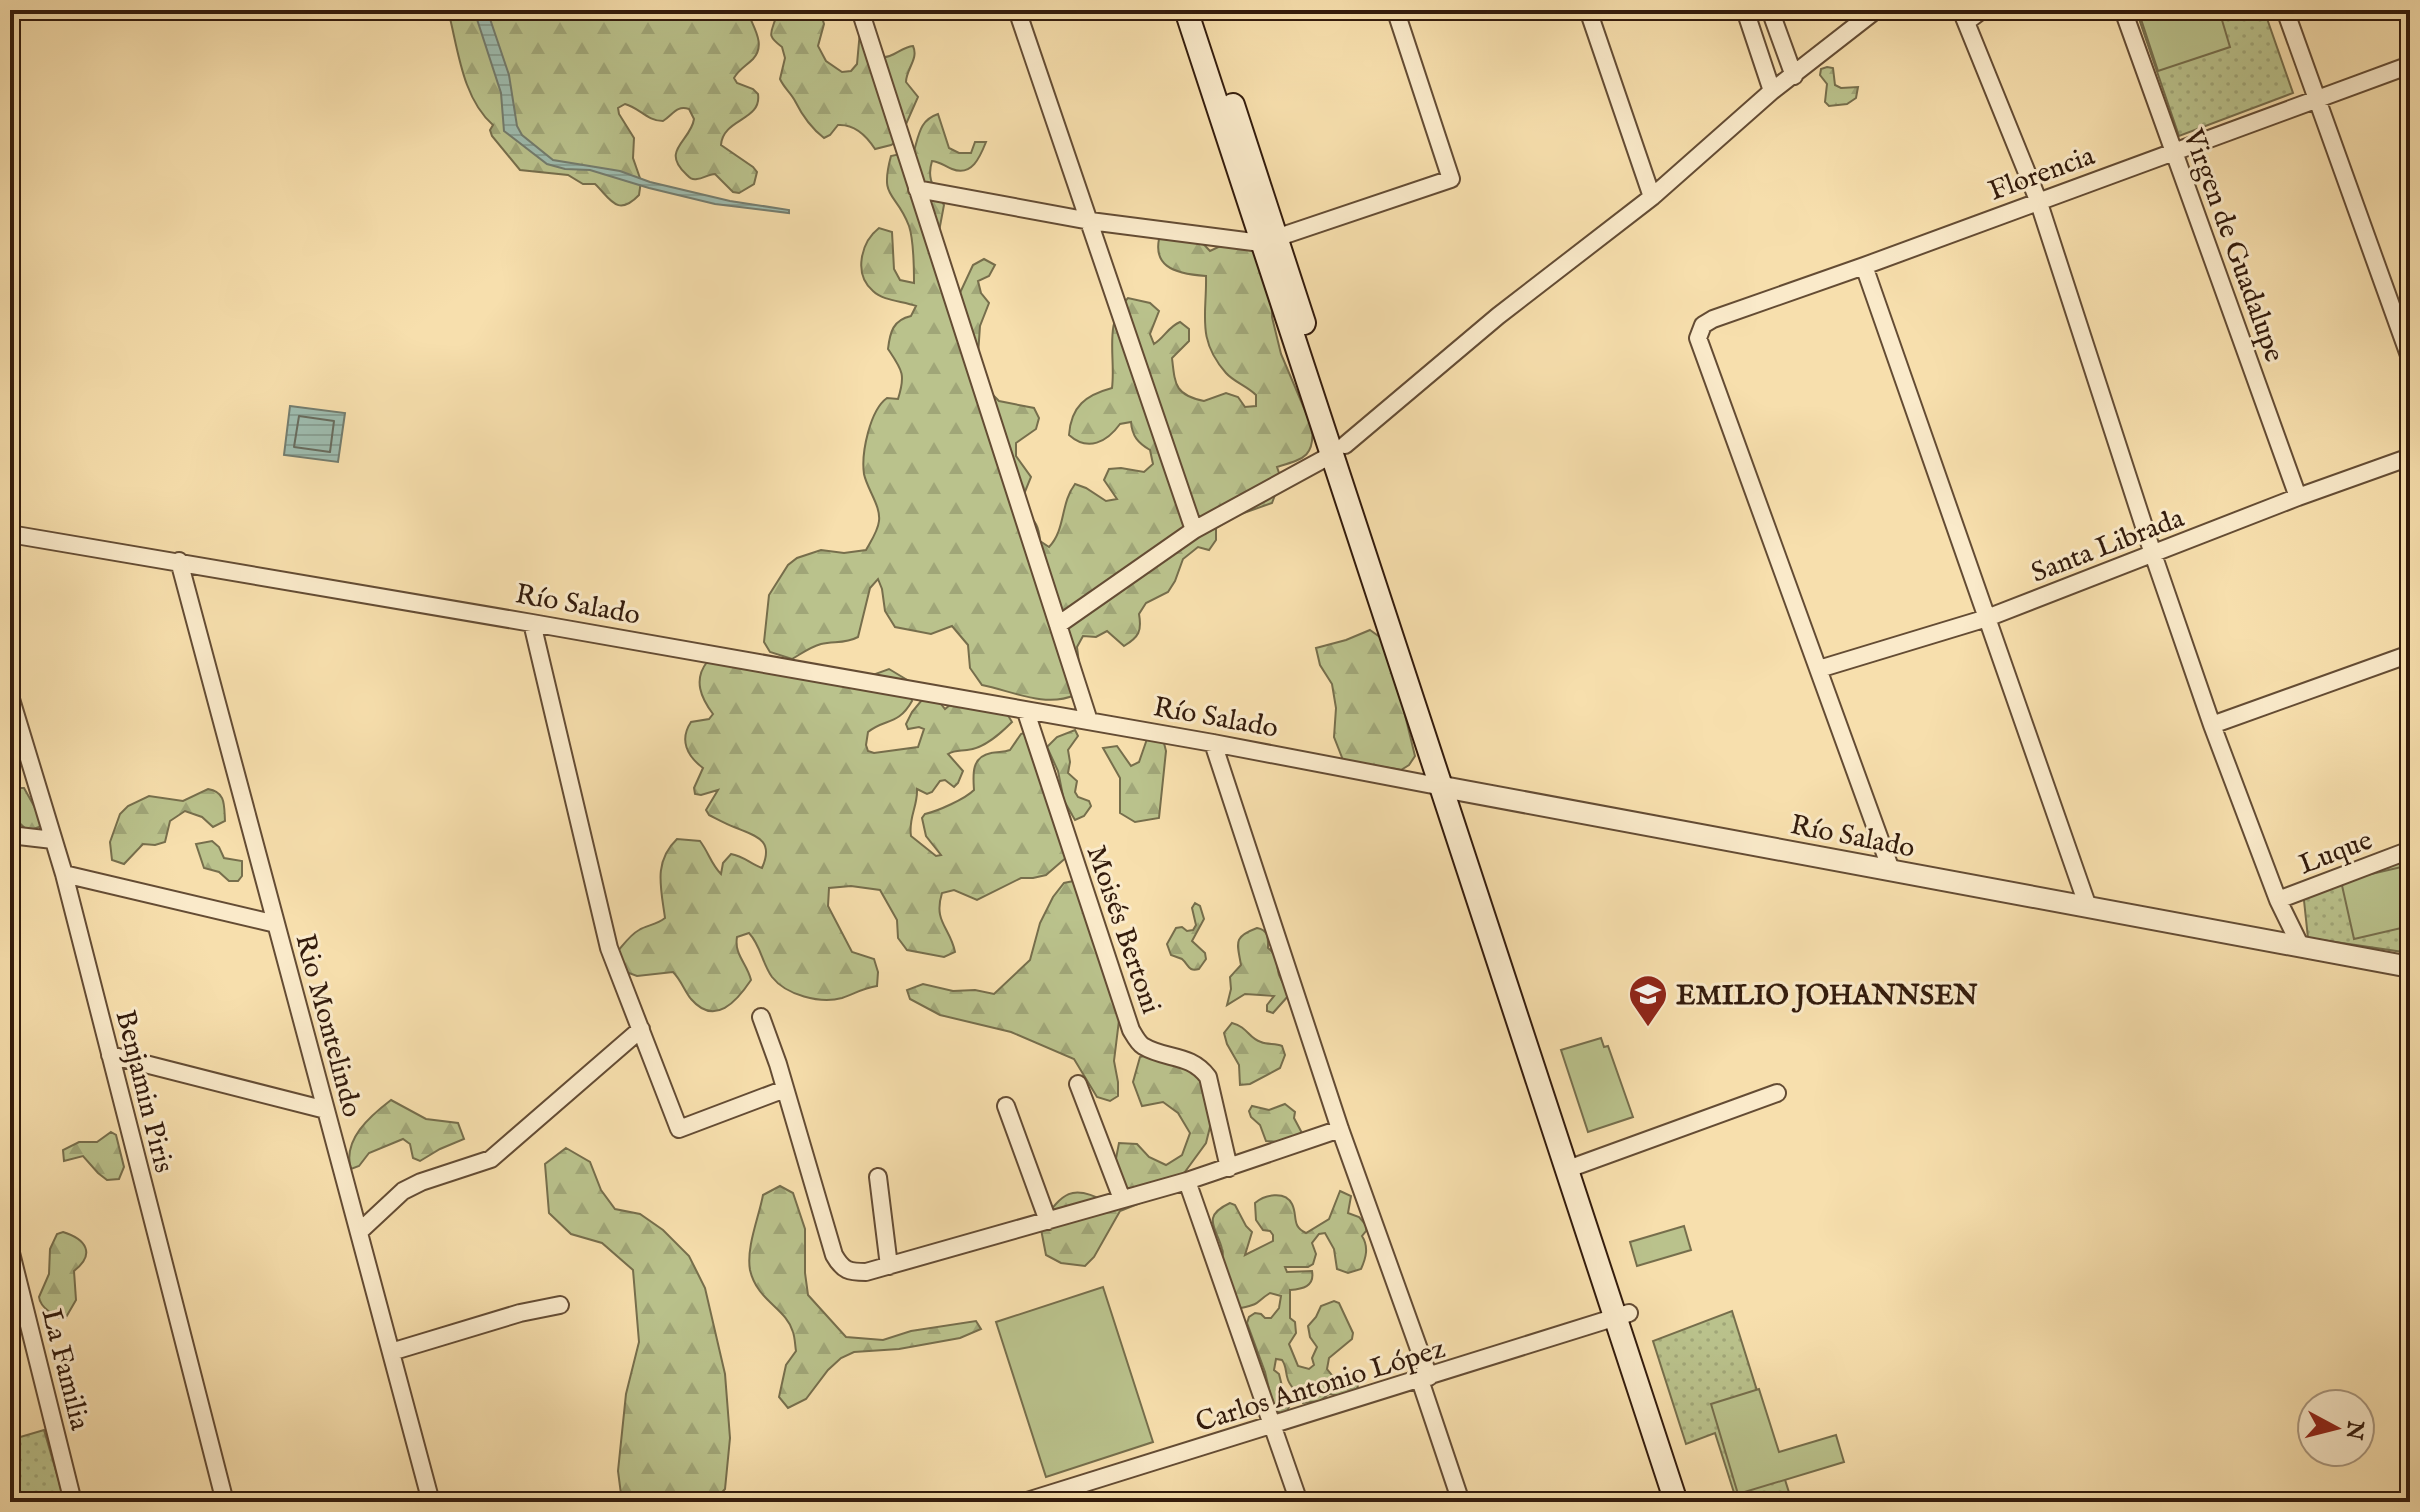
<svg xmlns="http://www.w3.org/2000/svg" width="2420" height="1512" viewBox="0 0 2420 1512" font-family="'IM FELL English',serif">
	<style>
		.forest { fill: url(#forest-firs); stroke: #766e4c; stroke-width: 2 }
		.park { fill: url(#park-dots); stroke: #766e4c; stroke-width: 2 }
		.garden { fill: #bac28c; stroke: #766e4c; stroke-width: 2 }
		.water { fill: url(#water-rules); stroke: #737c6e; stroke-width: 2 }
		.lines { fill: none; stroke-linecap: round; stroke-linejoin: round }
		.shore { stroke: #686c5e; stroke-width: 2 }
		.minor-casing { stroke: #644c34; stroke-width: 20 }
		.tertiary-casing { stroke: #644c34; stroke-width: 24 }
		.secondary-casing { stroke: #331b0c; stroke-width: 26 }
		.minor { stroke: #faeaca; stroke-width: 16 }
		.tertiary { stroke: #faeaca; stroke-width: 20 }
		.secondary { stroke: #faeaca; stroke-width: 22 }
		.labels { text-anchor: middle; stroke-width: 6; stroke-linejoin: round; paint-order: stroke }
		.street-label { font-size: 28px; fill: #331b0c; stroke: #faeaca }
		.poi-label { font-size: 28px; font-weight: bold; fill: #331b0c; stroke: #faeaca; text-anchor: start }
	</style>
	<defs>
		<pattern id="forest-firs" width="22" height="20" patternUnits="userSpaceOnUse" patternTransform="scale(2)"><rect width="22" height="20" fill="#bac28c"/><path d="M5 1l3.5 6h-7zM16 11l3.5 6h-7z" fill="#a0a678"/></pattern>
		<pattern id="park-dots" width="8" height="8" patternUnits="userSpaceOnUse" patternTransform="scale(2)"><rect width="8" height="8" fill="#bac28c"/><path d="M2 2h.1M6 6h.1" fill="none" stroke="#a0a678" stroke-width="1.8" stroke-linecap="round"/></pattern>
		<pattern id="water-rules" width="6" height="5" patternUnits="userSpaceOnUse" patternTransform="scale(2)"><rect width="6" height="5" fill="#9ebcaf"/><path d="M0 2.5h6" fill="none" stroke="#89a195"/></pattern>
	</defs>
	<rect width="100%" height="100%" fill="#f7dfad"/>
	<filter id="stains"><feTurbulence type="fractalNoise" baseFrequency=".0025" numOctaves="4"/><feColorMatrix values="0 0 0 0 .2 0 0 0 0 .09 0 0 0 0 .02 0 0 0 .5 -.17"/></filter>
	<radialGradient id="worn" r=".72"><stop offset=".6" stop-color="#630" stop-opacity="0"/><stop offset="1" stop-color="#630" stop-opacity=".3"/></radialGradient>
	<path class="forest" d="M448,10H747C752,26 767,44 753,59C746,66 739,69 734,78L737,83L753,89L758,94C762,121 723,118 721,145L753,167L757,172L754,184L739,193L733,192L715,174C708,174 703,179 697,179C691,180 689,177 686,174C660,150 691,141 694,119L689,109C676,105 673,115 663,121C647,121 640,108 625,104L618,108L619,114L634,138L633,158L641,181L639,195C617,218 610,198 595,184H583L568,175L520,170L492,136L490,130L493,125C462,98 458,48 448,10Z
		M772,10H803L806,13L821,14L824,24L818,46L826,61L842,72L851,71L857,64L860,31L881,57C892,59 901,47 913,46C919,59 906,69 906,82L918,97L899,140L891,145L875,149C866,135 854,124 838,125L830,135L824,138C811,128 802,115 795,101C791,93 784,88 780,79L785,58L782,47C766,35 771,34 776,17Z
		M1827,67L1833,68L1835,85L1841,88L1858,87L1856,98L1847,104L1829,106L1825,102L1827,84L1820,75L1821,69Z
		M938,114L949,148L959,153H971L975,142H986C980,157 972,177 952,169C944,166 941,162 932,161C926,181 935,188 944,205L937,242L959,295L973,265L984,259L995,265L989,276L978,281L981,293L989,303L980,326L978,355L990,392L999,401L1034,408L1039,418L1036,429L1016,443V456L1031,477L1022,499L1023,512C1036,520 1039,527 1040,541L1049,547C1066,529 1060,504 1075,484L1086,488L1106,501L1117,499L1104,480L1109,469L1121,468L1144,472L1153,464L1150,450C1138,443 1132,436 1131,422L1120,424C1107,442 1088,452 1069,435C1071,406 1086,395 1112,388C1116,357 1103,322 1128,298L1150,303L1159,311L1150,334L1154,344C1165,337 1168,327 1180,322L1189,329V341L1172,358C1175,385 1175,395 1204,401L1226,393L1238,397L1245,407L1256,406V395C1247,386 1234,382 1226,373C1196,339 1207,314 1206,276C1174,274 1148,266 1162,229L1171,223L1193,233L1210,251L1231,241L1252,247L1271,279L1272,317L1281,354L1312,427C1315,457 1303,459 1277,467L1281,479L1272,503L1238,515L1216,528V540L1209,550L1198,547L1183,559L1175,581L1168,592L1146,603L1139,614C1142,631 1139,637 1124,646L1107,631L1096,637L1083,636L1077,647L1080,671L1075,695C1045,708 1012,691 982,685L970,668L968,645L952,626L931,634L895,627L885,611L882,589L878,579L870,588L858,637C845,644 835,641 821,644C810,647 801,654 792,659L770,652L764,642L769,595L788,565L797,558L821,550L844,553L866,550C871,541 878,531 879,521C881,506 867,489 864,474C861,453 870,410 887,398L898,399C906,374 902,370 888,349C890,332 893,320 911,316L916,306C903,301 883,301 873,291C853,274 861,242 879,228L892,232L894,269L900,280L914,283C914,268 914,241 909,226C896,191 879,200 891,156L914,151C919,134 920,120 938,114Z
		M1370,630L1384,640L1393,666L1415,756L1409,765L1401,770C1381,766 1363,765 1343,760L1334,737L1336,708L1332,684L1320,665L1316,648L1346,640Z
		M719,661L859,680L889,669L909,681L912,701C898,726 885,718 868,732L866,745L868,751L874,753L918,747L924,729L919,727L908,729L906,724L912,712L926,695L937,699L945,709L950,705L956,706L966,701L1006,712L1012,722C1001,733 984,749 967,750C959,751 955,750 948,754L963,771L958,783L954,787L945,780L940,781L932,792L927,794L917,789C918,806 908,818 911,836L936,856L941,855L926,836L922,818L925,814C938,811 965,799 974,790C973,775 971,757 991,753C998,751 1003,753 1010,750L1021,734L1026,732L1068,856L1046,875L1033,878H1021L977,900L954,890L942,893C933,922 950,927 955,952L944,957L907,950L898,938L897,920L880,890L851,886L829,888L828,906L852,952L874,959L878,972L877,986C863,988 854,994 842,998C820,1004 786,995 772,977C762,963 761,946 749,933L737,937C734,955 747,963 751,980C737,1001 715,1027 691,999C684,990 681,980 673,972L637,976L626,972L618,951C624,944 630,935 639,930C647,925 656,925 665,918C661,888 653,862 677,839L700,841C709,853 711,864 721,874L723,863L731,854C744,856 750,864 762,868C775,839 755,836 734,827C726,824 717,819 709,815L706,810L718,790L701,795L695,794L694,788L703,768C687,756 679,740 691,722L709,719L713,714C701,698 693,680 707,662Z
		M1075,730L1078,736L1068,750L1070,762L1068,773L1077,781L1075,792L1078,797L1089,801L1091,806L1084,816L1075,820L1064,801L1058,771L1047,747L1057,737Z
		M1162,735L1166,751L1159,818L1135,822L1120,813V778L1103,748L1117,746L1131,766L1139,762L1147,739Z
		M12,788H24L43,822L39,827L28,831L12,816Z
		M208,789C226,792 224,805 225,821L213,827L202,817L185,811L170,821L165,842L155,845L143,844L124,864L112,860L110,842L120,814L128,806L149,796L183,801Z
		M212,841L219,847L224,858L242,861V876L238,881H229L219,872L204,868L196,844Z
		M1083,879L1093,889L1097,926L1121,1004L1114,1061L1118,1082V1096L1110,1101L1097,1097L1074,1059L1011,1032L940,1015L910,999L907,990L923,984L953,991L975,990L994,994L1030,960L1040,923L1053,897L1064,883Z
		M1195,903L1200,906L1204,919L1192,941L1205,953L1206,959L1199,969C1188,972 1189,965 1182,959L1171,955L1167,944L1176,928L1182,927L1187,931L1193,930L1196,925L1192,908Z
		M1257,928C1269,930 1268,938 1268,948C1278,956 1276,964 1279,975C1281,980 1286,989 1289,995L1273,1013L1267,1011V1005L1274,996L1245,994L1227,1005L1231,989L1230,977L1241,965C1237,942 1233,937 1257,928Z
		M1232,1023C1248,1027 1248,1038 1261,1042C1268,1045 1275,1043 1282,1046L1285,1055L1280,1068L1250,1084L1240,1085L1239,1065L1227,1044L1224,1033Z
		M1156,1053L1194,1060L1213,1115L1206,1143L1171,1191L1120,1211L1094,1257L1085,1266L1061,1263L1046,1255L1040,1224C1062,1195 1070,1182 1106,1202L1115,1198L1113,1174L1119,1143L1137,1144L1149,1157L1166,1165L1182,1155L1190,1133L1178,1113L1163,1102L1142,1106L1133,1082L1140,1057Z
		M391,1100L426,1119L458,1123L464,1139L440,1149L420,1161L413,1158L410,1144L403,1139L369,1153L359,1166L351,1169C342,1140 370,1116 391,1100Z
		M1285,1104L1295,1112L1294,1118L1303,1135L1273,1153L1278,1142L1266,1141L1260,1125L1251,1117L1249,1111L1252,1106L1269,1110Z
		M111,1132L116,1135L124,1167L119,1179L107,1180L98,1173L83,1156L64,1161L63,1150L79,1142H97Z
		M566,1148L590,1162L601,1190L615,1209L640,1214L663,1230L689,1256L705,1288L725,1374L730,1438L725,1489L717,1498L706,1502H622L618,1471L626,1394L639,1342L633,1270L602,1243L571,1234L549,1213L545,1164Z
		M780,1186L793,1193L805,1229V1273L808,1295L846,1337L883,1340L911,1331L976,1321L981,1329L960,1338L899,1349L854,1352L841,1358L828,1370L806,1399L788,1408L779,1397L786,1365L796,1351C795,1345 795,1338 793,1332C786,1308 757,1301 750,1270C746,1247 759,1217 763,1195Z
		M1340,1191L1351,1196L1348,1213L1359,1217L1367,1226L1366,1231L1362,1236C1369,1247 1366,1258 1361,1269L1348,1273L1337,1269L1334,1249L1325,1233L1319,1234L1312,1243L1316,1254L1313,1264L1308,1267H1285L1287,1272L1312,1271C1315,1287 1302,1289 1290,1290V1318L1295,1322L1296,1333L1289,1344L1298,1366L1309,1369L1314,1365L1312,1358L1317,1347L1310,1337L1308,1326L1316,1317L1321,1306L1334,1301L1339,1303L1353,1333L1352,1339L1329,1358L1327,1369L1335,1379L1358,1378C1360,1388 1356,1391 1347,1397L1329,1394L1320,1401L1303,1403C1299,1394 1291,1388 1288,1380C1285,1372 1287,1367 1282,1360L1276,1359L1274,1370L1279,1374L1282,1386L1291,1401L1287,1412L1281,1413L1274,1410L1265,1372L1247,1323L1249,1317L1255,1313L1261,1314L1265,1318H1271L1279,1308L1281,1296L1270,1293C1254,1303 1263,1303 1241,1308L1236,1304C1232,1291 1223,1275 1222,1262C1222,1257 1224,1253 1222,1249C1217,1228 1200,1217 1230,1203L1235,1205L1246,1226L1252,1232L1245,1255L1273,1241V1235L1270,1231L1263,1230L1256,1220L1255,1203C1264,1195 1285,1190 1292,1204C1298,1216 1291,1226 1306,1233L1329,1219Z
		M63,1232C86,1239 96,1254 74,1271L76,1300L65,1319C55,1318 40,1307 39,1297L49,1274L50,1249L57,1234Z"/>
	<path class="park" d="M2136,10H2264L2293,93L2179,136Z
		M2410,849V953L2308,938L2303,891Z
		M1732,1311L1792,1502H1737L1715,1433L1686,1444L1653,1341Z
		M44,1430L65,1502H17L10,1477V1440Z"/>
	<path class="garden" d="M2138,10H2219L2230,47L2158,71Z
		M2410,865V926L2354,939L2341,881Z
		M1601,1038L1604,1047L1608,1046L1633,1117L1588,1132L1561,1050Z
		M1684,1226L1691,1250L1637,1266L1630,1242Z
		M1103,1287L1153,1442L1046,1477L996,1322Z
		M1759,1389L1779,1452L1836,1435L1844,1462L1738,1494L1711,1404Z"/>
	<path class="water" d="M474,10H487L509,75L517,126L522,135L553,160L620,171L650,182L730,201L789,210V213L715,204L649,188L590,170L565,169L547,164L504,131L501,93Z
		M290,406L345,413L338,462L284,455Z"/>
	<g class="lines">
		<path class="shore" d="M299,416L334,421L330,452L294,447Z"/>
		<defs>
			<path id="minor" d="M860,10L1089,721
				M1017,10L1194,530
				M1588,10L1652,197
				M1745,10L1772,91
				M1770,10L1794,76
				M1961,10L2038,200L2153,554L2212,725L2278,900L2301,947
				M2123,10L2298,497
				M2285,10L2410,358
				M1966,22L1982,10
				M917,189L1090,221L1261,243L1451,179L1398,18
				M1864,266L2088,907
				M1345,445L1498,316L1652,197L1772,91L1876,10
				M10,534L532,623L1213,743L1443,787
				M179,561L431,1502
				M532,623L609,948L679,1129L785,1089
				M1058,625L1194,530L1333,454
				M1819,669L1987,618L2298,497L2410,457
				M10,696L64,874L225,1502
				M1026,712L1131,1030C1134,1035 1138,1043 1143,1046C1166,1060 1190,1053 1208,1077L1229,1168
				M2212,725L2410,654
				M1213,743L1340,1129L1429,1377
				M10,835L53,840
				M1891,870L1698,338L1703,325L1713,319L1864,266L2410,65
				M64,874L276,924
				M2278,900L2410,850
				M761,1017L778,1064L834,1255C843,1271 849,1272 866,1272L1187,1181L1340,1129
				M110,1055L326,1110
				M1078,1084L1122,1199
				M1006,1106L1048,1221
				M1568,1169L1777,1093
				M878,1177L889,1266
				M1187,1181L1299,1502
				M359,1232L403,1191L421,1182L491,1159L641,1029
				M10,1249L73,1502
				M391,1352L520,1313L560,1305
				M1420,1380L1461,1502
				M1024,1502L1629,1313"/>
			<path id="tertiary" d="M1443,787L2410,967"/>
			<path id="secondary" d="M1186,10L1676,1502
				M1233,105L1304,323"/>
		</defs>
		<use href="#minor" class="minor-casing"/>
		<use href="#tertiary" class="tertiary-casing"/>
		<use href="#secondary" class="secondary-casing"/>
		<use href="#minor" class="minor"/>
		<use href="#tertiary" class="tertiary"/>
		<use href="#secondary" class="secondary"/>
	</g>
	<defs>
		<symbol id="school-pin" viewBox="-11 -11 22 30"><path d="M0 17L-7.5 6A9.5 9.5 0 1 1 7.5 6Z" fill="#8f2418" stroke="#faeaca"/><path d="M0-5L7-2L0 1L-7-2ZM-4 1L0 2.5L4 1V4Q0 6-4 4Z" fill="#fff"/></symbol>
	</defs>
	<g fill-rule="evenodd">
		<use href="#school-pin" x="1626" y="972" width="44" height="60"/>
	</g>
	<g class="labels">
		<g class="street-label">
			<text transform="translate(2041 172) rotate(-20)" y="10">Florencia</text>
			<text transform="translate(2235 245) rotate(70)" y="10">Virgen de Guadalupe</text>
			<text transform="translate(2107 544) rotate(-21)" y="10">Santa Librada</text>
			<text transform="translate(578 603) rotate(10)" y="10">Río Salado</text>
			<text transform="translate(1216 716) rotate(10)" y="10">Río Salado</text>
			<text transform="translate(1853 835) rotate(11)" y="10">Río Salado</text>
			<text transform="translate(2335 851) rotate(-21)" y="10">Luque</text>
			<text transform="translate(1125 929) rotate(71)" y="10">Moisés Bertoni</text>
			<text transform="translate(330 1025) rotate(75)" y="10">Rio Montelindo</text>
			<text transform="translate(146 1091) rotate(76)" y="10">Benjamin Piris</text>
			<text transform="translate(67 1369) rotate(76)" y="10">La Familia</text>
			<text transform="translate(1320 1384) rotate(-17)" y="10">Carlos Antonio López</text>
		</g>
		<g class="poi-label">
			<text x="1676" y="1004">EMILIO JOHANNSEN</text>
		</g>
	</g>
	<rect width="2420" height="1512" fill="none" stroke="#f7dfad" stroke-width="40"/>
	<rect x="12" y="12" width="2396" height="1488" fill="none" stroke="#331b0c" stroke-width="4"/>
	<rect x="20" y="20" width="2380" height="1472" fill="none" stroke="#331b0c" stroke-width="2"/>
	<g transform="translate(2336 1428) rotate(97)"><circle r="38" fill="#faeaca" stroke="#aa977e" stroke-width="2"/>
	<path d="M0-6L14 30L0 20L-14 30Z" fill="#8f2418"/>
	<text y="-12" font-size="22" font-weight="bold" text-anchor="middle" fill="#331b0c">N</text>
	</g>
	<rect width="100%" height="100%" filter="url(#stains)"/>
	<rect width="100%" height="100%" fill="url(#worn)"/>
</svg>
